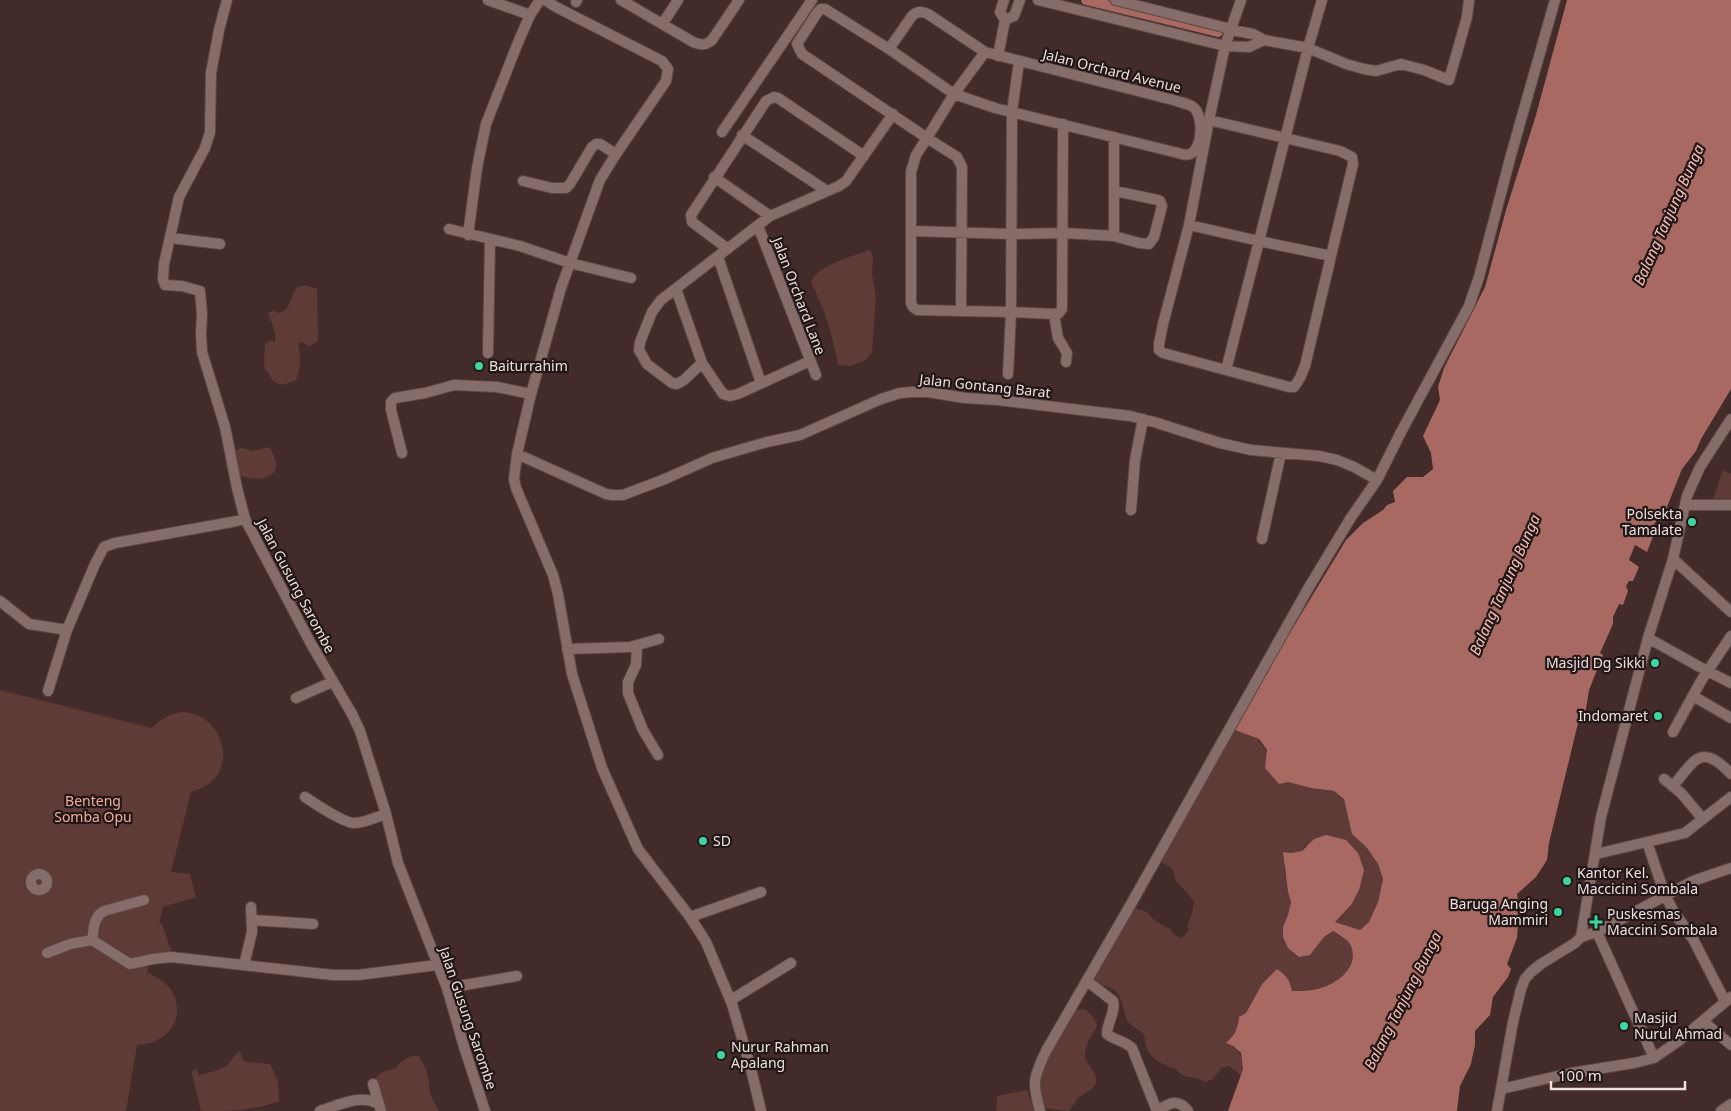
<svg xmlns="http://www.w3.org/2000/svg" width="1731" height="1111" viewBox="0 0 1731 1111" font-family="'Noto Sans',sans-serif">
	<style>
		.green { fill: #5e3b37 }
		.water { fill: #a76961 }
		.lines { fill: none; stroke-linecap: round; stroke-linejoin: round }
		.canal { stroke: #a76961; stroke-width: 10 }
		.minor-casing { stroke: #5c4846; stroke-width: 12 }
		.minor { stroke: #876d69; stroke-width: 10 }
		.poi-dot { fill: #3fd4a2; stroke: #211716; stroke-width: 2 }
		.labels { text-anchor: middle; stroke-width: 4.5; stroke-linejoin: round; paint-order: stroke }
		.street-label { font-size: 14px; fill: #efe0de; stroke: #211716 }
		.poi-label { font-size: 14px; fill: #efe0de; stroke: #211716; text-anchor: start }
		.park-label { font-size: 14px; fill: #f5aaa1; stroke: #211716 }
		.water-label { font-size: 15px; font-style: italic; fill: #f9c0b8; stroke: #211716 }
	</style>
	<rect width="100%" height="100%" fill="#422b28"/>
	<path class="green" d="M870,250L873,257L872,273L876,297L872,352L866,360L851,366L838,365C833,337 825,308 811,283C817,265 853,256 870,250Z
		M306,285L317,289L318,341L309,346L301,342L298,344C301,356 301,369 296,380L283,385L274,382L264,367L265,344L270,340L275,343C277,329 271,324 268,313L274,310L278,313L286,310L296,288Z
		M269,447C288,474 266,484 241,476C237,470 233,458 235,450L243,448L253,451Z
		M1723,470L1731,474V502H1712Z
		M0,690L152,728C203,675 261,772 191,792L171,872L190,874L196,897L163,907L159,924H162L172,954L150,959L147,973C192,988 185,1043 137,1045L126,1111H0Z
		M1235,730L1258,739L1288,782L1311,788L1334,791L1344,799L1352,834L1367,848L1378,864L1383,880L1378,902L1369,922L1360,930L1335,922L1351,905L1306,845L1302,851L1291,853L1284,867L1288,892L1291,902L1288,915L1283,927L1310,955L1324,937L1333,931C1339,935 1348,939 1351,946C1360,966 1340,981 1324,987C1313,991 1303,991 1292,991L1291,984H1262L1246,1013L1239,1017L1238,1028L1227,1043C1240,1050 1246,1059 1241,1075L1229,1066L1221,1068L1213,1079L1205,1082C1194,1074 1185,1082 1176,1069C1164,1065 1150,1059 1146,1047C1145,1043 1145,1038 1144,1035C1141,1029 1133,1028 1129,1023C1122,1014 1124,998 1115,991C1108,985 1098,985 1091,979L1134,908L1147,912L1155,921L1170,929L1176,936L1182,938L1189,930L1187,927L1192,913L1194,902L1189,895L1176,881L1172,868L1161,862L1159,856Z
		M1077,1006V1010L1085,1009L1095,1019L1097,1026C1092,1035 1086,1043 1085,1054C1084,1065 1099,1072 1096,1083C1093,1090 1084,1093 1078,1098C1075,1102 1072,1107 1069,1111L1045,1108L1041,1104L1036,1074Z
		M240,1051L243,1060L248,1062L270,1064L278,1081L279,1101C255,1111 228,1111 201,1111L192,1073L194,1069H196L199,1075C209,1072 222,1071 229,1063C233,1059 235,1054 240,1051Z
		M417,1055C428,1066 428,1078 430,1092C431,1099 436,1105 439,1111H378C372,1086 366,1075 396,1068C400,1060 409,1057 417,1055Z
		M1027,1090L1034,1111H996L997,1096Z"/>
	<path class="water" d="M1567,0H1731V389L1701,439L1696,451L1682,469L1661,522L1657,520L1653,526L1656,529L1647,552L1635,545L1629,560L1639,567L1633,581H1629L1626,586L1628,591L1623,605L1619,604L1613,617V624L1600,653L1603,655L1589,690L1586,709L1579,719L1549,843L1547,860L1536,877L1517,894L1519,911L1517,938L1507,964L1511,969L1508,977L1493,997L1490,1015L1475,1031V1045L1471,1064L1460,1086L1457,1111H1228L1243,1069L1241,1053L1233,1046L1226,1043C1235,1035 1238,1028 1239,1017L1246,1013L1262,984L1277,969C1286,975 1290,980 1292,991C1303,991 1313,991 1324,987C1340,981 1359,966 1351,946C1348,939 1339,935 1333,931L1324,937L1310,955L1299,957L1288,948L1283,937V927L1288,915L1291,902L1288,892L1283,852L1291,853L1302,851L1314,839L1326,835L1346,840L1358,853L1364,870L1359,890L1351,905L1335,922L1360,930L1369,922L1378,902L1383,879L1378,864L1367,848L1352,834L1344,799L1334,791L1311,788L1288,782L1279,784L1265,768L1267,750L1259,739L1235,730L1266,672L1346,540L1363,523L1383,510L1387,505L1395,502L1393,491L1407,477H1423L1433,469L1431,453L1423,436L1440,400L1438,387L1444,368L1485,287L1506,210L1536,115Z"/>
	<g class="lines">
		<path class="canal" d="M1086,0L1218,32"/>
		<defs>
			<path id="minor" d="M227,0L219,30L211,73L210,132L205,148L179,197L164,264L163,279L165,285L182,286L200,291L202,314L201,334L202,352L225,427L237,488L245,519L310,642L352,714L360,731L386,814L398,863L447,988L465,1050L485,1111
				M488,0L530,15
				M545,0L556,7L662,61L668,69L666,81L616,154L600,180L561,288L531,394L517,454L514,479L516,488L553,575L558,594L572,674L602,768L638,849L690,917L706,942L732,1004L751,1069L761,1111
				M621,0L693,42C701,45 705,46 712,40L739,0
				M1038,0L1225,46L1249,47L1264,40
				M1115,0L1223,27L1231,30L1253,34L1264,40L1308,48L1346,64L1364,69L1376,71L1401,64L1424,70L1449,80L1467,17L1469,0
				M1241,0L1225,46L1209,120L1189,225L1163,324L1159,344V350L1163,353L1289,387H1294L1300,378L1305,366L1331,256
				M576,2L577,0
				M1005,20L1014,16L1020,0
				M663,23L678,0
				M889,49L912,16C917,11 922,11 928,14L985,52L1177,101C1182,103 1189,104 1193,107C1204,115 1203,149 1190,154C1186,156 1182,154 1178,153L995,108L954,94L889,49L825,9H821L817,13L797,44L802,54L927,138L954,94L985,52
				M998,56L1005,20L1000,12L1004,0
				M1019,62L1012,111L1011,312L1054,314L1059,313L1062,309L1063,124
				M1209,120L1340,151L1352,157L1353,164L1331,256L1259,241L1308,48L1322,0
				M722,132L812,0
				M742,135L827,191
				M714,177L770,216
				M523,181L552,188H566L570,184L592,147L596,144H600L616,154
				M1189,225L1259,241L1226,370
				M758,226L816,375
				M449,229L520,246L570,263L631,278
				M912,231L1012,234L1064,233L1114,236V137
				M468,235L477,168L486,124L517,45L530,15L540,0
				M1114,236L1139,243L1149,244L1154,237L1162,206L1160,201L1158,200L1115,191
				M171,238L220,244
				M728,249L692,222L691,215L766,101L774,97L778,98L864,156
				M718,257L761,383
				M676,289L702,363L723,394L730,396L738,394L810,361
				M961,311L917,310L913,307L911,303V172L916,155L927,138L957,157L962,167L961,311L1011,312L1008,374
				M1054,314L1058,338L1067,353L1066,362
				M488,353L490,239
				M702,363L684,380L677,384L672,383L647,364L639,350L640,342L652,312L661,300L770,216L839,186L846,181L893,114
				M402,453L391,410V402L395,398L425,393L454,385L497,387L531,394
				M517,454L606,494L612,495H623L665,479L712,458L767,442L800,435L881,399L900,393L912,392H928L965,398L998,400L1130,416L1154,422L1220,443L1251,450L1319,456L1337,460L1354,467L1377,480
				M1685,505H1731
				M1131,510L1135,460L1143,419
				M1262,539L1281,453
				M1673,559L1731,612
				M0,601L29,624L67,630
				M1648,638L1707,671L1731,683
				M637,646L636,665L628,682V693L643,730L658,755
				M567,649L630,647L659,639
				M48,691L67,630L95,564L104,547L115,543L232,522L245,519
				M1693,696L1731,718
				M296,698L332,682
				M1673,732L1701,681L1731,636
				M1664,779L1681,793L1703,819
				M1673,786C1695,760 1701,742 1731,774
				M305,797C314,803 345,824 355,823C364,823 376,817 386,814
				M1647,842L1665,895L1674,912L1693,939L1725,1001
				M1596,854L1685,833L1731,797
				M31 882a8 8 0 1 1 16 0a8 8 0 1 1-16 0Z
				M690,917L761,892
				M252,920L313,924
				M1597,932L1654,1058
				M1581,937L1597,932L1693,881L1731,868
				M92,940C94,929 93,917 104,911L144,900
				M47,953L70,944L92,940L130,964L153,959L171,957L333,975H358L437,965
				M244,965L252,932L251,907
				M1087,981L1113,1001C1116,1011 1107,1023 1107,1034C1114,1040 1125,1041 1132,1048L1157,1111
				M447,988L517,976
				M731,1000L791,963
				M1703,1021L1731,1045
				M373,1084L381,1111
				M1501,1089L1571,1073L1634,1063L1654,1058L1680,1040L1731,997
				M320,1111C337,1106 361,1093 378,1104
				M1040,1111C1032,1082 1033,1079 1046,1051L1131,904L1309,587L1350,519L1377,480L1401,432L1469,306L1479,277L1511,155L1555,0
				M1157,1111C1168,1104 1178,1097 1188,1111
				M1497,1111L1513,1022L1521,989L1525,979L1531,972L1541,964L1575,943L1581,937L1601,817L1648,638L1673,559L1687,496L1700,467L1731,419
				M1721,1111L1731,1104"/>
		</defs>
		<use href="#minor" class="minor-casing"/>
		<use href="#minor" class="minor"/>
	</g>
	<g class="poi-dot">
		<circle cx="479" cy="366" r="5"/>
		<circle cx="1692" cy="522" r="5"/>
		<circle cx="1655" cy="663" r="5"/>
		<circle cx="1658" cy="716" r="5"/>
		<circle cx="703" cy="841" r="5"/>
		<circle cx="1567" cy="881" r="5"/>
		<circle cx="1558" cy="912" r="5"/>
		<path d="M1593.5 914.5h5v5h5v5h-5v5h-5v-5h-5v-5h5z"/>
		<circle cx="1624" cy="1026" r="5"/>
		<circle cx="721" cy="1055" r="5"/>
	</g>
	<g class="labels">
		<g class="street-label">
			<text transform="translate(1112 71) rotate(14)" y="5">Jalan Orchard Avenue</text>
			<text transform="translate(799 296) rotate(69)" y="5">Jalan Orchard Lane</text>
			<text transform="translate(985 386) rotate(6)" y="5">Jalan Gontang Barat</text>
			<text transform="translate(296 586) rotate(62)" y="5">Jalan Gusung Sarombe</text>
			<text transform="translate(468 1018) rotate(71)" y="5">Jalan Gusung Sarombe</text>
		</g>
		<g class="poi-label">
			<text x="489" y="371">Baiturrahim</text>
			<text x="1682" y="519" text-anchor="end">Polsekta<tspan x="1682" dy="16">Tamalate</tspan></text>
			<text x="1645" y="668" text-anchor="end">Masjid Dg Sikki</text>
			<text x="1648" y="721" text-anchor="end">Indomaret</text>
			<text x="713" y="846">SD</text>
			<text x="1577" y="878">Kantor Kel.<tspan x="1577" dy="16">Maccicini Sombala</tspan></text>
			<text x="1548" y="909" text-anchor="end">Baruga Anging<tspan x="1548" dy="16">Mammiri</tspan></text>
			<text x="1607" y="919">Puskesmas<tspan x="1607" dy="16">Maccini Sombala</tspan></text>
			<text x="1634" y="1023">Masjid<tspan x="1634" dy="16">Nurul Ahmad</tspan></text>
			<text x="731" y="1052">Nurur Rahman<tspan x="731" dy="16">Apalang</tspan></text>
		</g>
		<g class="park-label">
			<text x="93" y="806">Benteng<tspan x="93" dy="16">Somba Opu</tspan></text>
		</g>
		<g class="water-label">
			<text transform="translate(1669 215) rotate(-66)" y="5">Balang Tanjung Bunga</text>
			<text transform="translate(1505 585) rotate(-66)" y="5">Balang Tanjung Bunga</text>
			<text transform="translate(1403 1001) rotate(-63)" y="5">Balang Tanjung Bunga</text>
		</g>
	</g>
	<path d="M1551 1081v8h134v-8" fill="none" stroke="#efe0de" stroke-width="2.5"/>
	<text x="1558" y="1081" font-size="15" fill="#efe0de" stroke="#211716" stroke-width="4" paint-order="stroke">100 m</text>
</svg>
